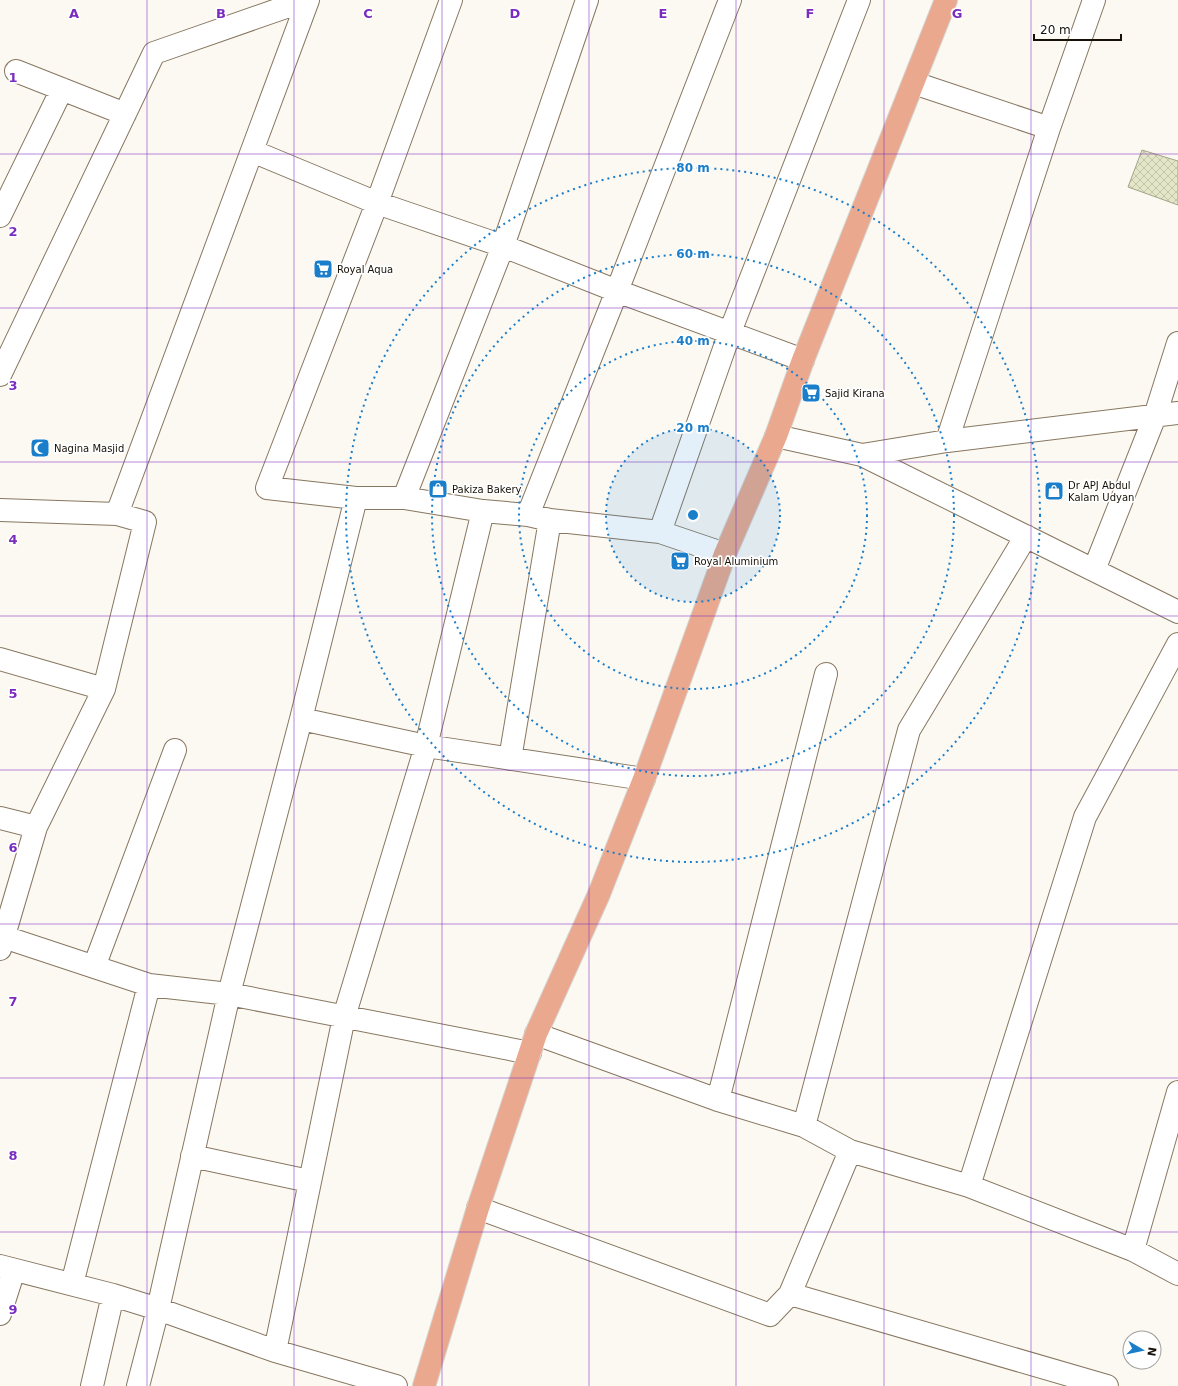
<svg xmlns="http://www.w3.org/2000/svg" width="1178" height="1386" viewBox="0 0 1178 1386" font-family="'DejaVu Sans',sans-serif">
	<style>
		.building { fill: url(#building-cross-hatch); stroke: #a2a488 }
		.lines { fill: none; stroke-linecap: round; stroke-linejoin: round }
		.minor-casing { stroke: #877760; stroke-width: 24 }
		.major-casing { stroke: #d5d4d2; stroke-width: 24 }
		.minor { stroke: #fff; stroke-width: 22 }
		.major { stroke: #eaa98e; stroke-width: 22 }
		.grid { fill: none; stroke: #7b2cbf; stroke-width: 1; stroke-opacity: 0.55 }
		.ring { fill: none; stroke: #1b7eca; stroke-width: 2; stroke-dasharray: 2 4 }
		.labels { text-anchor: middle; stroke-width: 3.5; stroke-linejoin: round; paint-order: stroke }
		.poi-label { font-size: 10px; fill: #161007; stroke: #fff; text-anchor: start }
		.grid-label { font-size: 13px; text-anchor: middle; font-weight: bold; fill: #7b2cbf; stroke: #fff; stroke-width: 3.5; stroke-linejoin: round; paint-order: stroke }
		.centre { fill: #1b7eca; stroke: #fff; stroke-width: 2 }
		.ring-label { font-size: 12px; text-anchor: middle; font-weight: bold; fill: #1b7eca; stroke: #fff; stroke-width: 3.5; stroke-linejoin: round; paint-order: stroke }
	</style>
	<defs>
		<pattern id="building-cross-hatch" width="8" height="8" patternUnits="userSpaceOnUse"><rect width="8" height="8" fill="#e4e6c8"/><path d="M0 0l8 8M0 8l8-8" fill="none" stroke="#c3c4aa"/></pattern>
	</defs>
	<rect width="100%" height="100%" fill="#fcf9f3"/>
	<path class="building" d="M1142,150L1178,161V205L1128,187Z"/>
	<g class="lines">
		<defs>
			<path id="minor" d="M451,0L377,203L267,488L356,498H404L483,511L528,515L550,520L660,532L725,554
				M16,71L125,114
				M914,83L1049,128
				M252,151L377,203L503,246L617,291L803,360
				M0,216L62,89
				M0,375L154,53L306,0
				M776,436L862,455L1178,612
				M947,441L1049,128L1094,0
				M862,455L947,441L1178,413
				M404,498L503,246L587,0
				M0,510L117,514
				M528,515L617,291L730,0
				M660,532L730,332L859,0
				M1094,570L1155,416L1178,343
				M0,659L104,689
				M301,719L426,746L644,779
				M510,759L550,520
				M0,818L36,827
				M4,937L149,985L229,994L530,1053
				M0,949L36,827L104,689L145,522L117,514L308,0
				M94,967L175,750
				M536,1034L718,1100L804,1126L850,1151L969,1186L1133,1250L1178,1274
				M718,1100L826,674
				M804,1126L909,730L1026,536
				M192,1156L309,1181
				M969,1186L1085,817L1178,644
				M478,1208L770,1315L790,1294L850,1151
				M1133,1250L1178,1092
				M0,1266L113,1295L158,1309L275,1351L396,1386
				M72,1284L149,985
				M790,1294L1107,1386
				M0,1314L14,1270
				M275,1351L344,1017L426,746L483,511
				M92,1386L113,1295
				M138,1386L158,1309L229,994L301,719L356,498"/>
			<path id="major" d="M424,1386L478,1208L536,1034L599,894L644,779L725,554L776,436L803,360L946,0"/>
		</defs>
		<use href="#minor" class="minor-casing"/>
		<use href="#major" class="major-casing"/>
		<use href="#minor" class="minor"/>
		<use href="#major" class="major"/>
	</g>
	<path class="grid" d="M147,0V1386M294,0V1386M442,0V1386M589,0V1386M736,0V1386M884,0V1386M1031,0V1386M0,154H1178M0,308H1178M0,462H1178M0,616H1178M0,770H1178M0,924H1178M0,1078H1178M0,1232H1178"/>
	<circle cx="693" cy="515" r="87" fill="#1b7eca" fill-opacity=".12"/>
	<g class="ring">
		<circle cx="693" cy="515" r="87"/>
		<circle cx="693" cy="515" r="174"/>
		<circle cx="693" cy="515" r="261"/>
		<circle cx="693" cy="515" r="347"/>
	</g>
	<defs>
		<symbol id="supermarket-square" viewBox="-11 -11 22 22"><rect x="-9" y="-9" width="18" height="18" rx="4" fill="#1b7eca" stroke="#fff"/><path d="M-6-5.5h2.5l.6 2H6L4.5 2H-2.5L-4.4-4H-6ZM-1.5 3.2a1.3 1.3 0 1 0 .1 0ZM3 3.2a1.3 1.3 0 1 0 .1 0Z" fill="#fff"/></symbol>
		<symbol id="mosque-square" viewBox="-11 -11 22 22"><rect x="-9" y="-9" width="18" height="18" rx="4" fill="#1b7eca" stroke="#fff"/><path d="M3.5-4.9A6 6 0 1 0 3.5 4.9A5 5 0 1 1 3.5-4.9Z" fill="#fff"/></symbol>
		<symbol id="shop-square" viewBox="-11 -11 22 22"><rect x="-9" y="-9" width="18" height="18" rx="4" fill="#1b7eca" stroke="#fff"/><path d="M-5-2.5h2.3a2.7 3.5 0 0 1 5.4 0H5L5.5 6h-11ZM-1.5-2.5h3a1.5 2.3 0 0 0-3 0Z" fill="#fff"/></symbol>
	</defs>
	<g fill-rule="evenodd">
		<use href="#supermarket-square" x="312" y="258" width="22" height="22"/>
		<use href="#supermarket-square" x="800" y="382" width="22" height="22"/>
		<use href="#mosque-square" x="29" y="437" width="22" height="22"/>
		<use href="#shop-square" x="427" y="478" width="22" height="22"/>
		<use href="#shop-square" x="1043" y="480" width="22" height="22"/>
		<use href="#supermarket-square" x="669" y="550" width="22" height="22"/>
	</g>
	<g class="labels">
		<g class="poi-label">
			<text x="337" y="273">Royal Aqua</text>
			<text x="825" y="397">Sajid Kirana</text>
			<text x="54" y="452">Nagina Masjid</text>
			<text x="1068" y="489">Dr APJ Abdul<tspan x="1068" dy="12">Kalam Udyan</tspan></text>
			<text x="452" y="493">Pakiza Bakery</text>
			<text x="694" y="565">Royal Aluminium</text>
		</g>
	</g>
	<g class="grid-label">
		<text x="74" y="18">A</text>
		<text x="221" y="18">B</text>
		<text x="368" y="18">C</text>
		<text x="515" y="18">D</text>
		<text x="663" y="18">E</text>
		<text x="810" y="18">F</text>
		<text x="957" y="18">G</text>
		<text x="13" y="82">1</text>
		<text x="13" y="236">2</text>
		<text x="13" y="390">3</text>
		<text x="13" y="544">4</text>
		<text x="13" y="698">5</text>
		<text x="13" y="852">6</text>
		<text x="13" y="1006">7</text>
		<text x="13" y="1160">8</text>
		<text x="13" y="1314">9</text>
	</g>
	<circle cx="693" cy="515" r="6" class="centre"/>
	<g class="ring-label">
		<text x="693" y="172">80 m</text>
		<text x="693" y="258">60 m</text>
		<text x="693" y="345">40 m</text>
		<text x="693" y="432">20 m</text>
	</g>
	<g transform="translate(1142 1350) rotate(99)"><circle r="19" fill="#ffffff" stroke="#a29f9c"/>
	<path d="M0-3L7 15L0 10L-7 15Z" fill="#1b7eca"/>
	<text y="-6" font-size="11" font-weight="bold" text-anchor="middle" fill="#161007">N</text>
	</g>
	<path d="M1034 34v6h87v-6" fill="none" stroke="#161007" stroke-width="2"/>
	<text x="1040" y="34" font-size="12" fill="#161007" stroke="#ffffff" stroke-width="3" paint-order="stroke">20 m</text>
</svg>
